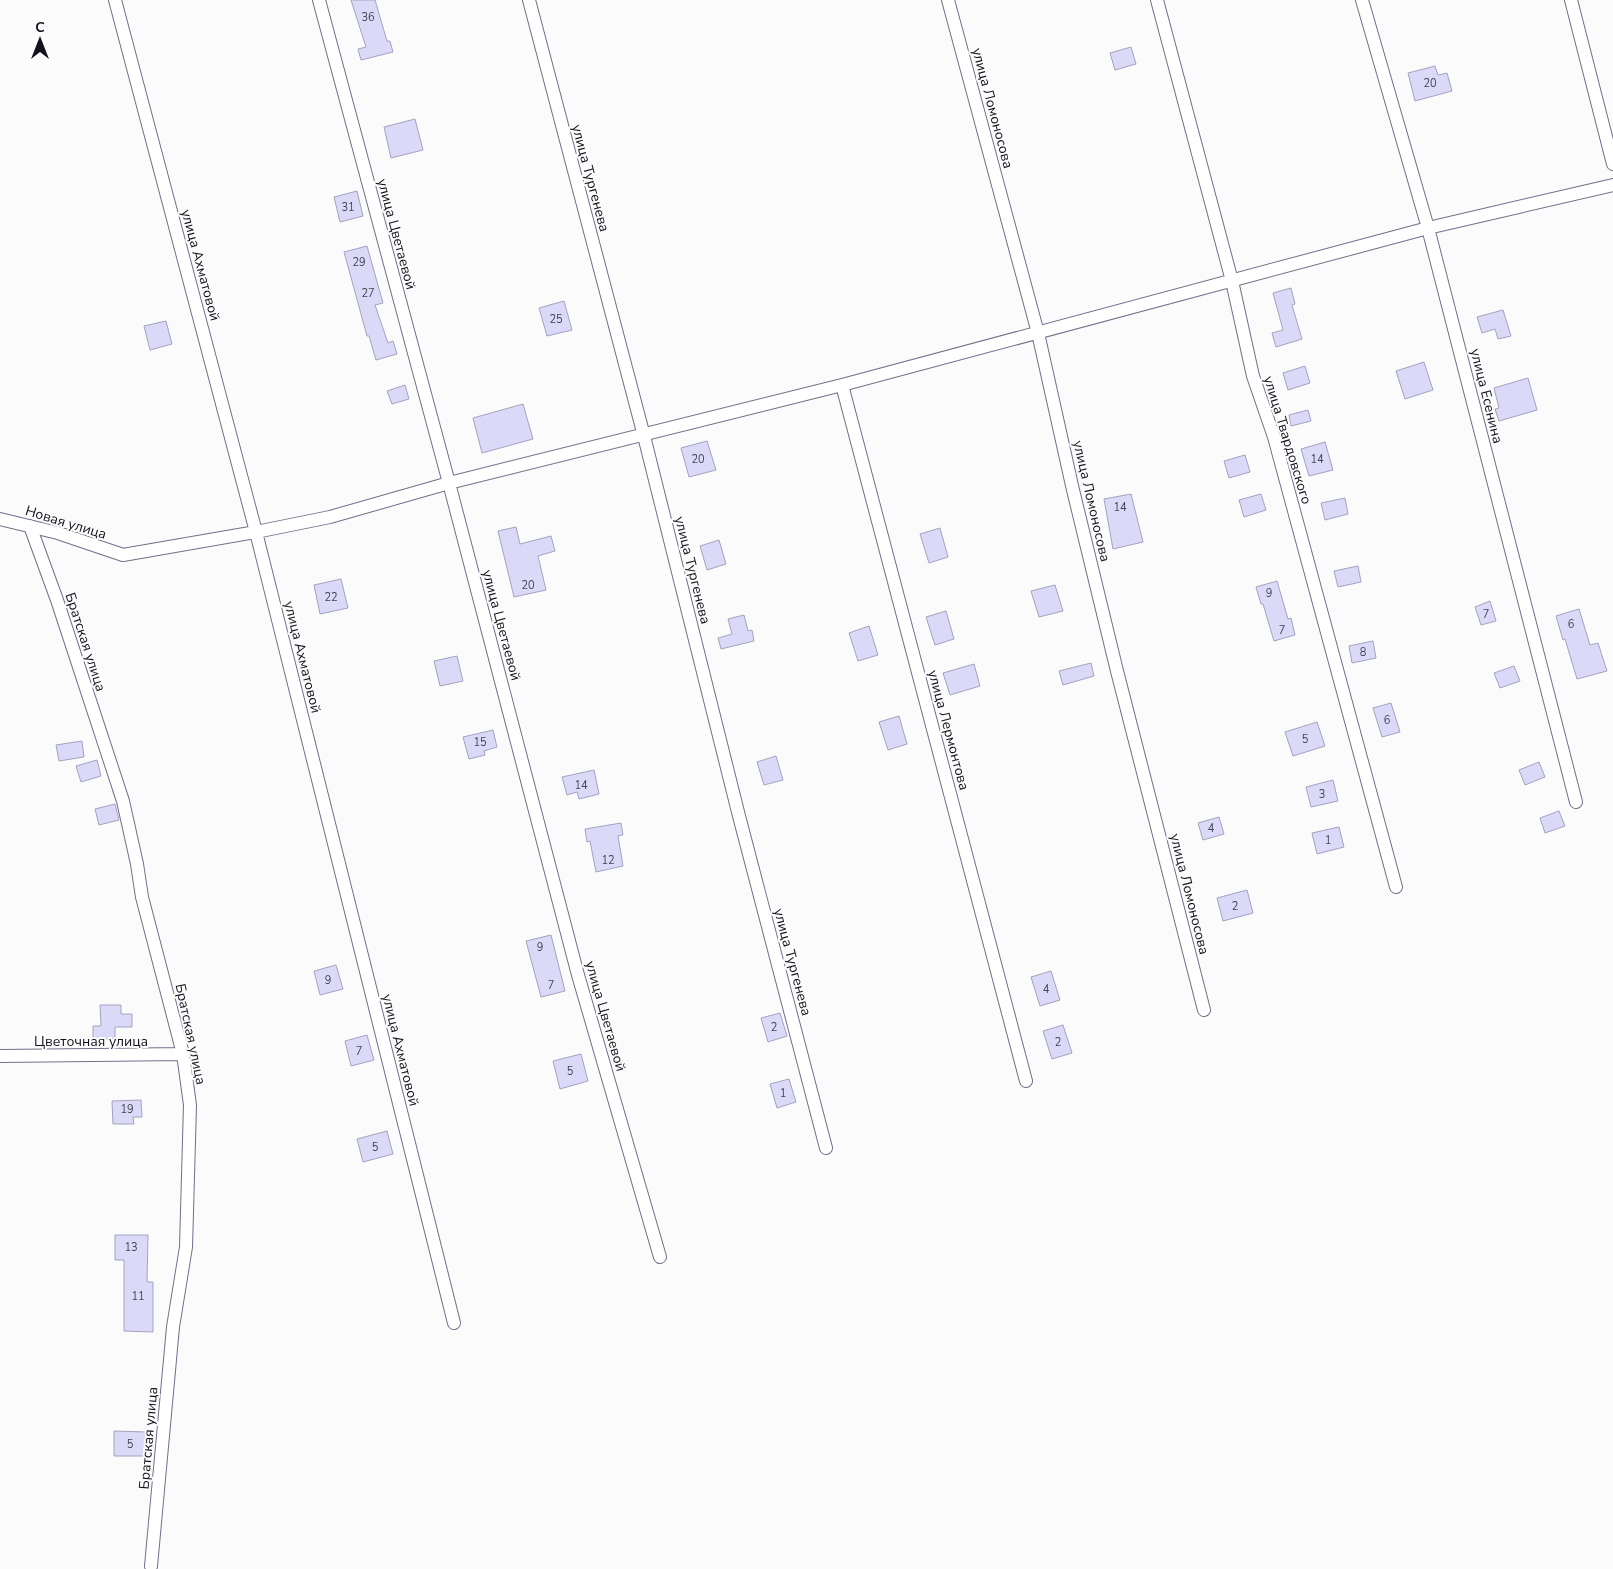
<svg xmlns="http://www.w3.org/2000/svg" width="1613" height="1569" viewBox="0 0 1613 1569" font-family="'Nunito Sans',sans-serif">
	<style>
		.building { fill: #dbd9f8; stroke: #a4a2bf }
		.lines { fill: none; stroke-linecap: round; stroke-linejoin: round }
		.street-casing { stroke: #716f8a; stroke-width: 14 }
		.street { stroke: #fff; stroke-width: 12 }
		.labels { text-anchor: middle; stroke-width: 4; stroke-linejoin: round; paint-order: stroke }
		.number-label { font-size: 11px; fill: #454453 }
		.street-label { font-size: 14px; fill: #13121c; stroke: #fbfbfb }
	</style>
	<rect width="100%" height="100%" fill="#fbfbfb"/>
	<path class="building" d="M351,0H375L387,41H390L393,52L361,60L358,49L366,47Z
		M1131,47L1136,64L1115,70L1110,53Z
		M1435,66L1438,75L1447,73L1452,91L1415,101L1408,73Z
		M415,119L423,150L391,158L384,127Z
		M357,191L363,216L340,222L334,197Z
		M367,246L383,303L375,305L388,343L393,341L397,354L376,360L369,336H367L344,252Z
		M1291,288L1295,304L1292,305L1302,339L1276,347L1272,333L1283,330L1273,293Z
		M564,301L572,330L547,336L539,308Z
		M1503,310L1511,336L1498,339L1495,329L1482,333L1477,317Z
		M166,321L172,344L150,350L144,326Z
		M1424,362L1433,390L1405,399L1396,371Z
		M1305,366L1310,383L1288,390L1283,373Z
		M1528,378L1537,410L1499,421L1495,409L1499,408L1494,388Z
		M405,385L409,399L392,404L387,391Z
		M523,404L533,439L482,453L473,418Z
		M1308,410L1311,421L1291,426L1289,415Z
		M707,441L716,470L689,477L681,448Z
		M1325,442L1333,470L1309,476L1301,449Z
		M1245,455L1250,472L1229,478L1224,461Z
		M1131,494L1143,542L1113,549L1104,499Z
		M1261,494L1266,510L1244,517L1239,500Z
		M1345,498L1348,514L1325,520L1321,503Z
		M516,527L520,544L551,536L555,551L538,556L546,590L514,597L498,531Z
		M940,528L948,557L929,563L920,534Z
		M719,540L726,564L707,570L700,546Z
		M1358,566L1361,582L1338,587L1334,571Z
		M341,579L348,608L320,614L314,585Z
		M1277,581L1288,619L1291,618L1295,635L1274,641L1263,604H1261L1256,587Z
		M1055,585L1063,611L1039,617L1031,591Z
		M1490,601L1496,621L1481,625L1475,607Z
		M1579,609L1590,645L1598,643L1607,671L1577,679L1565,639L1563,640L1556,616Z
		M946,611L954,639L935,645L926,617Z
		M744,615L748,631L752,630L754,641L721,649L718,638L732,634L728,619Z
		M869,626L878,655L858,661L849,633Z
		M1373,641L1376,658L1352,663L1349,646Z
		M457,656L463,681L440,686L434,661Z
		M1091,663L1094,676L1063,685L1059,671Z
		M974,664L980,686L950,695L943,673Z
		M1514,666L1520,681L1500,688L1494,673Z
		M1391,703L1400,732L1382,737L1373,708Z
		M899,716L907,744L888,750L879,722Z
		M1317,722L1325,746L1293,756L1285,732Z
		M493,730L497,747L484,751L485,755L469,759L463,737Z
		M82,741L84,757L59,761L56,745Z
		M776,756L783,780L764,785L757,762Z
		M97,760L101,776L81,782L76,766Z
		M1539,762L1545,777L1525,785L1519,770Z
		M594,770L599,794L579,799L577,792L567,795L562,777Z
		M1333,780L1338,801L1311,807L1306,787Z
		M115,804L119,820L99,825L95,809Z
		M1559,811L1565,826L1545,833L1540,818Z
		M1219,817L1224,834L1203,840L1198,823Z
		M621,823L623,835L618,836L623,866L596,872L590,841L587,842L585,829Z
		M1339,827L1344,847L1317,854L1312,833Z
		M1247,890L1253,913L1223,921L1217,898Z
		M551,935L565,991L541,997L526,941Z
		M336,965L343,989L320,995L314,971Z
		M1051,971L1060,1000L1040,1006L1031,977Z
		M100,1005H121V1014H132V1027H115V1039H93V1026H101Z
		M780,1013L787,1036L768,1042L761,1018Z
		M1063,1025L1072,1053L1052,1059L1043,1031Z
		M367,1035L374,1060L351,1066L345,1041Z
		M581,1054L588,1081L560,1089L553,1061Z
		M789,1079L796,1102L777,1108L770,1084Z
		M141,1100L142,1117H133L134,1124H113L112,1101Z
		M387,1131L393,1154L363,1162L357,1139Z
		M115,1235H148L147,1282H153V1332L124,1331V1260H115Z
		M114,1431L147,1432V1456H114Z"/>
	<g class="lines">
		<defs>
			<path id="street" d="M115,0L256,532L454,1323
				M319,0L449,483L578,975L660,1257
				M529,0L644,436L739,816L826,1148
				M948,0L1038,333L1073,490L1117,671L1204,1010
				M1157,0L1232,281L1253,376L1274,437L1396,887
				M1362,0L1428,228L1576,802
				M1571,0L1613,164
				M842,385L1026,1081
				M0,519L58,533L123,555L256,532L330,517L449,483L842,385L1428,228L1613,185
				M30,526L57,600L123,801L137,864L142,897L183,1054L190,1105L186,1247L173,1327L151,1566
				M0,1056L183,1054"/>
		</defs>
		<use href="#street" class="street-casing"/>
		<use href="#street" class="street"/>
	</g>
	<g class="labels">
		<g class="number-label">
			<text x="368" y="21">36</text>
			<text x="1430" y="87">20</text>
			<text x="348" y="211">31</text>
			<text x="359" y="266">29</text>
			<text x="368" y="297">27</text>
			<text x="556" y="323">25</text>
			<text x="698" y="463">20</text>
			<text x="1317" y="463">14</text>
			<text x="1120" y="511">14</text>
			<text x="528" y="589">20</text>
			<text x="1269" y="597">9</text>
			<text x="331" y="601">22</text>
			<text x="1486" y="618">7</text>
			<text x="1571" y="628">6</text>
			<text x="1282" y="634">7</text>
			<text x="1363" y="656">8</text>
			<text x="1387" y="724">6</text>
			<text x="1305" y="743">5</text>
			<text x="480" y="746">15</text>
			<text x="581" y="789">14</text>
			<text x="1322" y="798">3</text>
			<text x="1211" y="832">4</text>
			<text x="1328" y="844">1</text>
			<text x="608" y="864">12</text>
			<text x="1235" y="910">2</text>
			<text x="540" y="951">9</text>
			<text x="328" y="984">9</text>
			<text x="551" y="989">7</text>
			<text x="1046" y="993">4</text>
			<text x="774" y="1031">2</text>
			<text x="1058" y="1046">2</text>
			<text x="359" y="1055">7</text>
			<text x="570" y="1075">5</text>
			<text x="783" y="1097">1</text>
			<text x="127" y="1113">19</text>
			<text x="375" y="1151">5</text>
			<text x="131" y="1251">13</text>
			<text x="138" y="1300">11</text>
			<text x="130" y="1448">5</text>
		</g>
		<g class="street-label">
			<text transform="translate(993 108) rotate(75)" y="5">улица Ломоносова</text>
			<text transform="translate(591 178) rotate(75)" y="5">улица Тургенева</text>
			<text transform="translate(397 234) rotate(75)" y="5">улица Цветаевой</text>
			<text transform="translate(201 265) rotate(75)" y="5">улица Ахматовой</text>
			<text transform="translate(1487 396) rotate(76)" y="5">улица Есенина</text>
			<text transform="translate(1288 440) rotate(73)" y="5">улица Твардовского</text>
			<text transform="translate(1092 501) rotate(77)" y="5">улица Ломоносова</text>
			<text transform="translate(66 522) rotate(17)" y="5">Новая улица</text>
			<text transform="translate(693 570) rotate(76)" y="5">улица Тургенева</text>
			<text transform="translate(502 625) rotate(75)" y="5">улица Цветаевой</text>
			<text transform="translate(86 642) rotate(72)" y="5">Братская улица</text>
			<text transform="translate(303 657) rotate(76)" y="5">улица Ахматовой</text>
			<text transform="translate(949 730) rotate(75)" y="5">улица Лермонтова</text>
			<text transform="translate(1190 894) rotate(76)" y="5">улица Ломоносова</text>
			<text transform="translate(793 962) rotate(75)" y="5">улица Тургенева</text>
			<text transform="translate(606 1016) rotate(74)" y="5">улица Цветаевой</text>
			<text transform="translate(191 1034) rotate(78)" y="5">Братская улица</text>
			<text x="91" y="1046">Цветочная улица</text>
			<text transform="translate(401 1050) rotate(76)" y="5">улица Ахматовой</text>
			<text transform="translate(148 1438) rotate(-85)" y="5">Братская улица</text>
		</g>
	</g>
	<g transform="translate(40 40)" stroke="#fbfbfb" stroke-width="4" paint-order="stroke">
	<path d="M0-4L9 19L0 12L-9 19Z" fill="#13121c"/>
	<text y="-8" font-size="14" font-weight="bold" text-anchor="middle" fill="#13121c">С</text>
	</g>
</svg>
